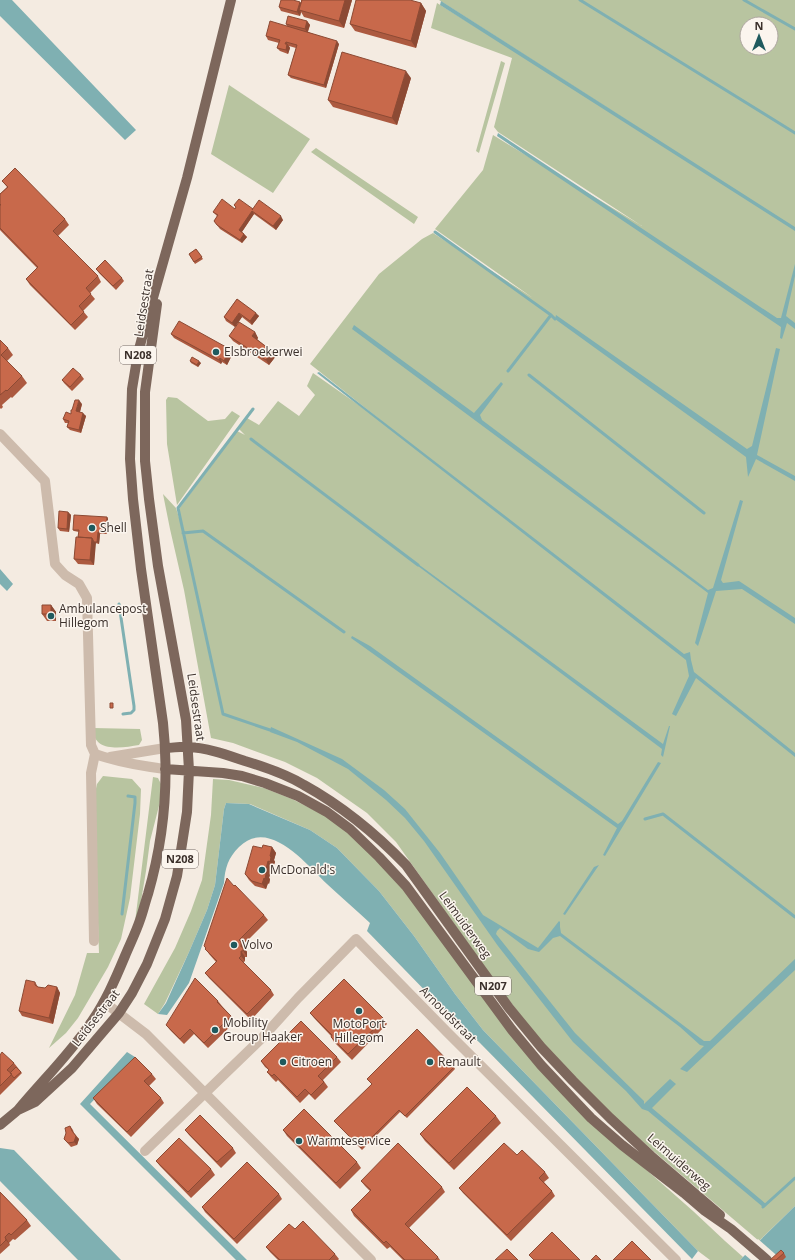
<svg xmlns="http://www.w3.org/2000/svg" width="795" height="1260" viewBox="0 0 795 1260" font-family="'Open Sans',sans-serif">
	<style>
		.green { fill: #b8c4a0; fill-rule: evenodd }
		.water { fill: #7fb0b2 }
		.pier { fill: #f4ebe1 }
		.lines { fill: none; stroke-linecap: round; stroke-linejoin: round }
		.stream { stroke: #7fb0b2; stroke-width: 3 }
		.minor { stroke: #cdbbac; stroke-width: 10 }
		.major { stroke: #7d675c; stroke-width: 10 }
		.wall { fill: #ac5a40 }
		.shaded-wall { fill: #8c4a34 }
		.building { fill: #c8694b; stroke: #8c4a34 }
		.poi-dot { fill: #1f5a5e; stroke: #fbf5ee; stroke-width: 1.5 }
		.labels { text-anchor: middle; stroke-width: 3; stroke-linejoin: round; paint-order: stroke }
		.shield { fill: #fbf5ee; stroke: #756b66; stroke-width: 1 }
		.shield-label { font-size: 11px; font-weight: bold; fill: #3b302b }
		.street-label { font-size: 12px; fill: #3b302b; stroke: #fbf5ee }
		.poi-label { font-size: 12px; fill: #3b302b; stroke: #fbf5ee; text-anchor: start }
	</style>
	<rect width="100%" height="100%" fill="#f4ebe1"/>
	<path class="green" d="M439,0H795V1206L759,1241L624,1126L543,1045L494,980L396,842L367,813L317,778L285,762L233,743L211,738L184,590L170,529L163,494L176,508L182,527L179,509L237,431L245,435L238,428L247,418L259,425L278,401L299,416L315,395L307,386L313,373L383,422L310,364L379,274L422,239L433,233L533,298L435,229L483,170L493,135L642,226L498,132L494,127L512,58L431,28L437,3L639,128ZM747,24H771V48H747Z
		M501,61L505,63L479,153L476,151Z
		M229,85L310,139L273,193L211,154Z
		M316,148L418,217L414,224L311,152Z
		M168,397L177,398L208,421L225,419L232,411L240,416L177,505L167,444L166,400Z
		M93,728L140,729L142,740L139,745C122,748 93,753 93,728Z
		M103,776L132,779L141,789L140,814L130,898L121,939L108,967L78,1018L66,1033L49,1048L75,995L87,953H99L97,894L93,802L97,784Z
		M153,777L158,778L161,784V798L150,841L146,871L138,919L135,922Z
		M213,779L229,780L264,788L292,799L326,816L346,831L397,877L439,936L591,1121L693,1211L725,1241L743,1257L740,1260H710L698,1251L483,1030L455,994L414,936L379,891L337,848L310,830L250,804L226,803L224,809L215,885L207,910L189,952L165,1003L158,1014L144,1004L175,948L191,911L202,880L211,815Z"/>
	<path class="water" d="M0,0H12L136,130L125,140L0,16Z
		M441,1L795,227V231L440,5Z
		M498,133L777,318H781L795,264V276L786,316L795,323V329L787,323L782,339L780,338L781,327L497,136Z
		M556,315L747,449L752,446L776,348L780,349L757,455L795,476V481L756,459L748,477L746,457L555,319Z
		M354,325L474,413L501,382L503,384L480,415L482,420L708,590L713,588L740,500L743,501L721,580L723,583L739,581L795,618V624L742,589L716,591L698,646L695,643L708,593L352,329Z
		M319,372L684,654L690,652L691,660L694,672L795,753V757L696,678L676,716L672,714L689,676L686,660L317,373Z
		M418,564L663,744L669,726H670L663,757L661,755L662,749L418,566Z
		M0,569L13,584L7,591L0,584Z
		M352,636L370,646L618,824L622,821L658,762L661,763L605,856L603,855L617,828L351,638Z
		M271,727L342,759L384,790L405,809L440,853L483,915L538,948L559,921L560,922V927L561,933L704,1041H710L795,959V970L687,1072L680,1069L704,1046L700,1045L680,1027L560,936L553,938L539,952L528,949L500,928L497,931L496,934L575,1033L644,1101V1104L670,1079L676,1084L652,1108L766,1204L763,1207L648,1111L642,1109L626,1091L573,1042L498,946L424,841L405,818L386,800L348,769L297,742L270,732Z
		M226,803L249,804L310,830L337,848L379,891L414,936L455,994L483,1030L698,1251L692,1259L480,1043L440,1006L367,931L370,923C356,910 341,897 327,884C306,864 269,817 239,847C228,858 225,868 224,883L189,983L167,1015L158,1014L166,1003L189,952L207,910L215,885L224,809Z
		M599,865L565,915L563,914L594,867Z
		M127,1052L135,1057L90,1104L247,1260H236L80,1104Z
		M0,1148L14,1150L121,1260H78L0,1181Z
		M795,1206V1260H740L743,1257Z"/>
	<path class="pier" d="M758,1239L782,1260H751L744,1254Z"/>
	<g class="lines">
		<path class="stream" d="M580,0L795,133
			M744,0L795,29
			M435,232L551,315L555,319
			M508,371L551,315
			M529,375L704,513
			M253,409L178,508L223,714L270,730
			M251,439L418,565
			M183,533L203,531L344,632
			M119,604L134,706V710L131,713L123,714
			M645,819L663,814L795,917
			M122,914L135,803V797L128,796
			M763,1207L795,1178"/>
		<path class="minor" d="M0,434L45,481L55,564L65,575L79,584L87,598L91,745L95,754L91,773L94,941
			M95,754C118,762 141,766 165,769
			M110,757L165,748
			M104,1002L146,1034L371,1260
			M145,1151L262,1038L298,998L356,939L448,1033L676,1260"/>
		<path class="major" d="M165,748C173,748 181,746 189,747C208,748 227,755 245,761C265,767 286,774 304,785C342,806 376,834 406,865L509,1008L541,1047L573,1081L610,1118L651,1156L720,1215
			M165,769L223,773L242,776L265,783L298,796L327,812L350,829L379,857L406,886L512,1030L541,1065L572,1098L591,1118L622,1145L684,1193L705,1211L731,1229L767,1260
			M18,1110C42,1081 69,1055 90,1024C105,1003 115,980 125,956C130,944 136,932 140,920C143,912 145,903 148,894C164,839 169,780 163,723L141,569L133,499L130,459L132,389L138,353L147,319L187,178L231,0
			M0,1125L18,1110L35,1102L72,1068L119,1013L132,993L147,964L165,919L177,876L187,812L189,770L186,720L158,566L149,499L145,461V392L157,304"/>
	</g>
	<path class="wall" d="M301,0H352L344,28L304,17L301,12L300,16L281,11L279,7L300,2L301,3Z
		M421,3L426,11L416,48L355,31L350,24Z
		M307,21L310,25L308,32L339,44L326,88L291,78L288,75L296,48L289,46L290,48L288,54L280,51L277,48L279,43L268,40L266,36L287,26L286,24Z
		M411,78L397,125L333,107L328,100Z
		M2,181L65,219L69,225L58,236L98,276L101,282L90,293L95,299L83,311L88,317L75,330L30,285L26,279L37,268L0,230V194L7,187Z
		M234,205L253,209L283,220L276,230L254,214L242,232L247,237L242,243L220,229L214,221L217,216L213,212L235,209L236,208Z
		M196,249L203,259L195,264L189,254Z
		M96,269L122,278L124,281L116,290L99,273Z
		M237,299L259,316L252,325L242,317L235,327L226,321L224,317Z
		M255,332L258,338L257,339L276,356L269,365L233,341L229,336Z
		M171,334L226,347L232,355L227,365L222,362L221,364L174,338Z
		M0,340L8,348L13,355L7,361L22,376L27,383L12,398L11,397L2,405L3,407L1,409L0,408Z
		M190,361L201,363L198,367L191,363Z
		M81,375L84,379L72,391L64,383L62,380Z
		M82,404L80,412L86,416L81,433L70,430L67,427L68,423H65L63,419L71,414L72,410Z
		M68,512L71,515L69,532L60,531L58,528Z
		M107,517L108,519L107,534H100L99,544L95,543L94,565L78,564L74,559L78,537L79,532L74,531L73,530Z
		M51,605L56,612V621H47L42,614Z
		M272,847L276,853L274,860L275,862L273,867H272L269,878L270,879L269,884L268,883L266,889L255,886L249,880L245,874L262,848Z
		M264,915L268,920L243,945L247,952V957H245V961L243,963L271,990L274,995L251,1020L209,978L205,973L216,962L209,954L204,946Z
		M35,982L38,987L45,988L57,987L60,993L53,1024L22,1016L19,1011Z
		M218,1001L222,1006L231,1016L235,1022L208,1048L194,1034L184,1044L170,1030L166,1025Z
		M310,1013L384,1019L387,1024L352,1060L334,1042L331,1037V1036L314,1018Z
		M0,1055L14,1063L22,1073L0,1095Z
		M337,1057L341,1062L323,1080L328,1087L315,1100L309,1094L300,1103L278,1080L276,1082L271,1077L267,1072L269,1070L265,1067L261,1061Z
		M454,1067L455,1069L407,1118L400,1112L362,1150L334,1121L372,1084L367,1079Z
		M152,1074L156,1079L149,1086L161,1098L164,1103L131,1137L97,1104L93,1098Z
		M496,1116L501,1123L454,1170L425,1141L420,1134Z
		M70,1126L73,1130L74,1133L79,1139L77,1145L71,1147L64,1139Z
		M185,1130L233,1148L236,1153L221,1168L189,1135Z
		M283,1130L357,1162L361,1168L340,1189L287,1136Z
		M156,1161L211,1169L215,1175L191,1198L160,1166Z
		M545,1172L549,1178L544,1182L552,1191L555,1196L511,1241L463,1193L459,1188Z
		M361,1181L442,1187L445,1192L409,1228L438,1257L440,1260H403L390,1247L387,1249L354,1216L351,1210L370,1191L365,1186Z
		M0,1192L27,1220L31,1226L15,1240L13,1239L9,1243L10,1245L0,1254Z
		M279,1194L282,1199L237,1244L205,1212L202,1207Z
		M295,1229L335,1254L339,1259L338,1260H278L270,1252L266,1247Z
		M784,1253L786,1257L783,1260H770Z"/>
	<path class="shaded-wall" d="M345,0H352L344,28L339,21Z
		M300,2L303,6L299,10L301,12L300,16L297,12Z
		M421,3L426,11L416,48L411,41Z
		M307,21L310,25L307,33L305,29Z
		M337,41L339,44L326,88L324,85Z
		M286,42L290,48L288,54L286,50Z
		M406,71L411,78L397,125L392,118Z
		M252,211L254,214L241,233L239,230Z
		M281,216L283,220L276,230L273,226Z
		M244,234L247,237L242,243L240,240Z
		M239,313L242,317L235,327L232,323Z
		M256,313L259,316L252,325L250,321Z
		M255,332L258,338L256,341L252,336Z
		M229,351L232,355L227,365L224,361Z
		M272,351L276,356L269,365L266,360Z
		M220,358L222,362L221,364L219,360Z
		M199,361L201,363L198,367L197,365Z
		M79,400L82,404L79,415L76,411Z
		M83,413L86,416L81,433L79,430Z
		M68,512L71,515L69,532L67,529Z
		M107,517L108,519L107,534L106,532Z
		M98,532L100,534L99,544L97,542Z
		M92,538L96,543L94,565L90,560Z
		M51,605L56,612V621L51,614Z
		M272,847L276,853L274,860L275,862L273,867L270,862V856Z
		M268,861L272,867L269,878L270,879L269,884L265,879V873Z
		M264,878L268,883L266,889L262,884Z
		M241,942L245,947V949L247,952V957L241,947Z
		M241,951L245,957V961L241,956Z
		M57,987L60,993L53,1024L49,1018Z
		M76,1136L79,1139L77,1145L74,1142Z
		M5,1237L9,1243L10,1245L6,1240Z"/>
	<path class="building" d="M281,0H293L300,2L297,12L279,7Z
		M302,0H345L339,21L299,10Z
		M356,0H410L421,3L411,41L350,24Z
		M288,16L307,21L305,29L286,24Z
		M270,21L337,41L324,85L288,75L297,45L286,42L285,44H287L286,50L277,48L280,40L266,36Z
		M342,52L406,71L392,118L328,100Z
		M15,168L65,219L53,231L98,276L86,288L91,294L79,306L84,312L71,325L26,279L38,267L0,228V205H1L0,204V194L8,187L2,181Z
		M222,199L235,209L236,207L234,205L239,199L253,209L252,210L259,200L281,216L273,226L252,211L239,230L244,234L240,240L217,225L214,221L218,215L213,212Z
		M196,249L202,257L194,262L189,254Z
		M105,260L122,278L113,286L96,269Z
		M237,299L256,313L250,321L239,313L232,323L224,317Z
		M179,321L226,347L225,349L229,351L224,361L220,358L219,360L171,334Z
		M239,322L255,332L252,336L272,351L266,360L229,336Z
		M0,340L8,348L1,355L22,376L7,391L6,390L0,395Z
		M192,357L199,361L197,365L190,361Z
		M73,368L81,375L70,387L62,380Z
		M75,400H79L76,411L83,413L79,430L67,427L69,421L63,419L66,412L71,414V410H72Z
		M59,511L68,512L67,529L58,528Z
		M74,515L107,517L106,532H98L97,542H94L92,538L78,537L79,530H73Z
		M76,537L92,538L90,560L74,559Z
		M42,605H51V614H42Z
		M110,703H113V708H110Z
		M263,845L272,847L270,856L271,857L270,862L268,861L265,873L266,874L265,879L264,878L262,884L252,881L245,874L253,846L262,848Z
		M227,878L234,886L235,885L264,915L239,940L241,942V947H243V951H241V956L239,958L271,990L247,1014L205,973L217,961L205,949L206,948L204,946Z
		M195,978L218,1001L217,1002L231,1016L204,1043L190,1029L180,1039L166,1025Z
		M344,979L384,1019L348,1054L331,1037L332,1035L310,1013Z
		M26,980L35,982V985L38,987L45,988L48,985L57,987L49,1018L19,1011Z
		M301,1021L337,1057L318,1076L324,1082L311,1095L305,1089L297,1097L274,1074L272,1076L267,1072L269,1070L261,1061Z
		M417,1029L454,1067L405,1116L399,1110L361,1148L334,1121L372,1084L367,1079Z
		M2,1052L14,1063L7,1070L12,1074L0,1086V1055Z
		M135,1057L152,1074L144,1081L161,1098L127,1132L93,1098Z
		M16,1067L21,1072L14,1078L10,1073Z
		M467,1087L496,1116L449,1163L420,1134Z
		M304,1109L357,1162L336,1183L283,1130Z
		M200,1115L233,1148L217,1162L185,1130Z
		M70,1126L72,1131L76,1136L74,1142L68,1143L64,1139L66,1133L65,1128Z
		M179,1138L211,1169L188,1192L156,1161Z
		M398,1143L442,1187L405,1224L438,1257L435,1260H405L386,1241L384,1243L351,1210L371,1190L361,1181Z
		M504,1143L517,1155L522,1150L545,1172L539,1178L552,1191L507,1235L459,1188Z
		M247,1162L279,1194L234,1239L202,1207Z
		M0,1192L27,1220L11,1235L9,1233L5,1237L6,1240L0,1246Z
		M303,1221L335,1254L329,1260H280L266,1247L289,1224L295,1229Z
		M552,1232L580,1260H534L529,1255Z
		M632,1241L651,1260H613Z
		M507,1249L518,1260H495Z
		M781,1250L784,1253L776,1260H770Z
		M596,1255L601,1260H591Z"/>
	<g class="poi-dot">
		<circle cx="216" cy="352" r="4"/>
		<circle cx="92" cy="528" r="4"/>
		<circle cx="51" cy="616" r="4"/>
		<circle cx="262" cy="870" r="4"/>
		<circle cx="234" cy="945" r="4"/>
		<circle cx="359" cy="1011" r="4"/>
		<circle cx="215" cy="1030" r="4"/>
		<circle cx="283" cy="1062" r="4"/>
		<circle cx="430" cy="1062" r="4"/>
		<circle cx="299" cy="1141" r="4"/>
	</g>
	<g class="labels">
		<g class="shield">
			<rect x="120" y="346" width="36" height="18" rx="3"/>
			<rect x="162" y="850" width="36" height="18" rx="3"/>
			<rect x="475" y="977" width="36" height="18" rx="3"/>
		</g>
		<g class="shield-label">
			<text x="138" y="359">N208</text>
			<text x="180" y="863">N208</text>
			<text x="493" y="990">N207</text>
		</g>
		<g class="street-label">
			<text transform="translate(144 303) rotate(-81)" y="4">Leidsestraat</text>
			<text transform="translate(196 707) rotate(82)" y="4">Leidsestraat</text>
			<text transform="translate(465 925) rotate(54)" y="4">Leimuiderweg</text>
			<text transform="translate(448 1015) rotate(45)" y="4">Arnoudstraat</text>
			<text transform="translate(96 1018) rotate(-52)" y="4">Leidsestraat</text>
			<text transform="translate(679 1162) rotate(41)" y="4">Leimuiderweg</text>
		</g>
		<g class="poi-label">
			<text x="224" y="356">Elsbroekerwei</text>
			<text x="100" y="532">Shell</text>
			<text x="59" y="613">Ambulancepost<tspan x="59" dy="14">Hillegom</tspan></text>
			<text x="270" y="874">McDonald's</text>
			<text x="242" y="949">Volvo</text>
			<text x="223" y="1027">Mobility<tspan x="223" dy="14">Group Haaker</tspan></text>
			<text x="359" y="1028" text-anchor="middle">MotoPort<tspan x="359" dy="14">Hillegom</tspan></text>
			<text x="291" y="1066">Citroen</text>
			<text x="438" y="1066">Renault</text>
			<text x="307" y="1145">Warmteservice</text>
		</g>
	</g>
	<g transform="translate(759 36)"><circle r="19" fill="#fbf5ee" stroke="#aea6a0"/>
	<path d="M0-3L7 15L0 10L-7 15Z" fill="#1f5a5e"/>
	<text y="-6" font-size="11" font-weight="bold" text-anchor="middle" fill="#3b302b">N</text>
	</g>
</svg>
